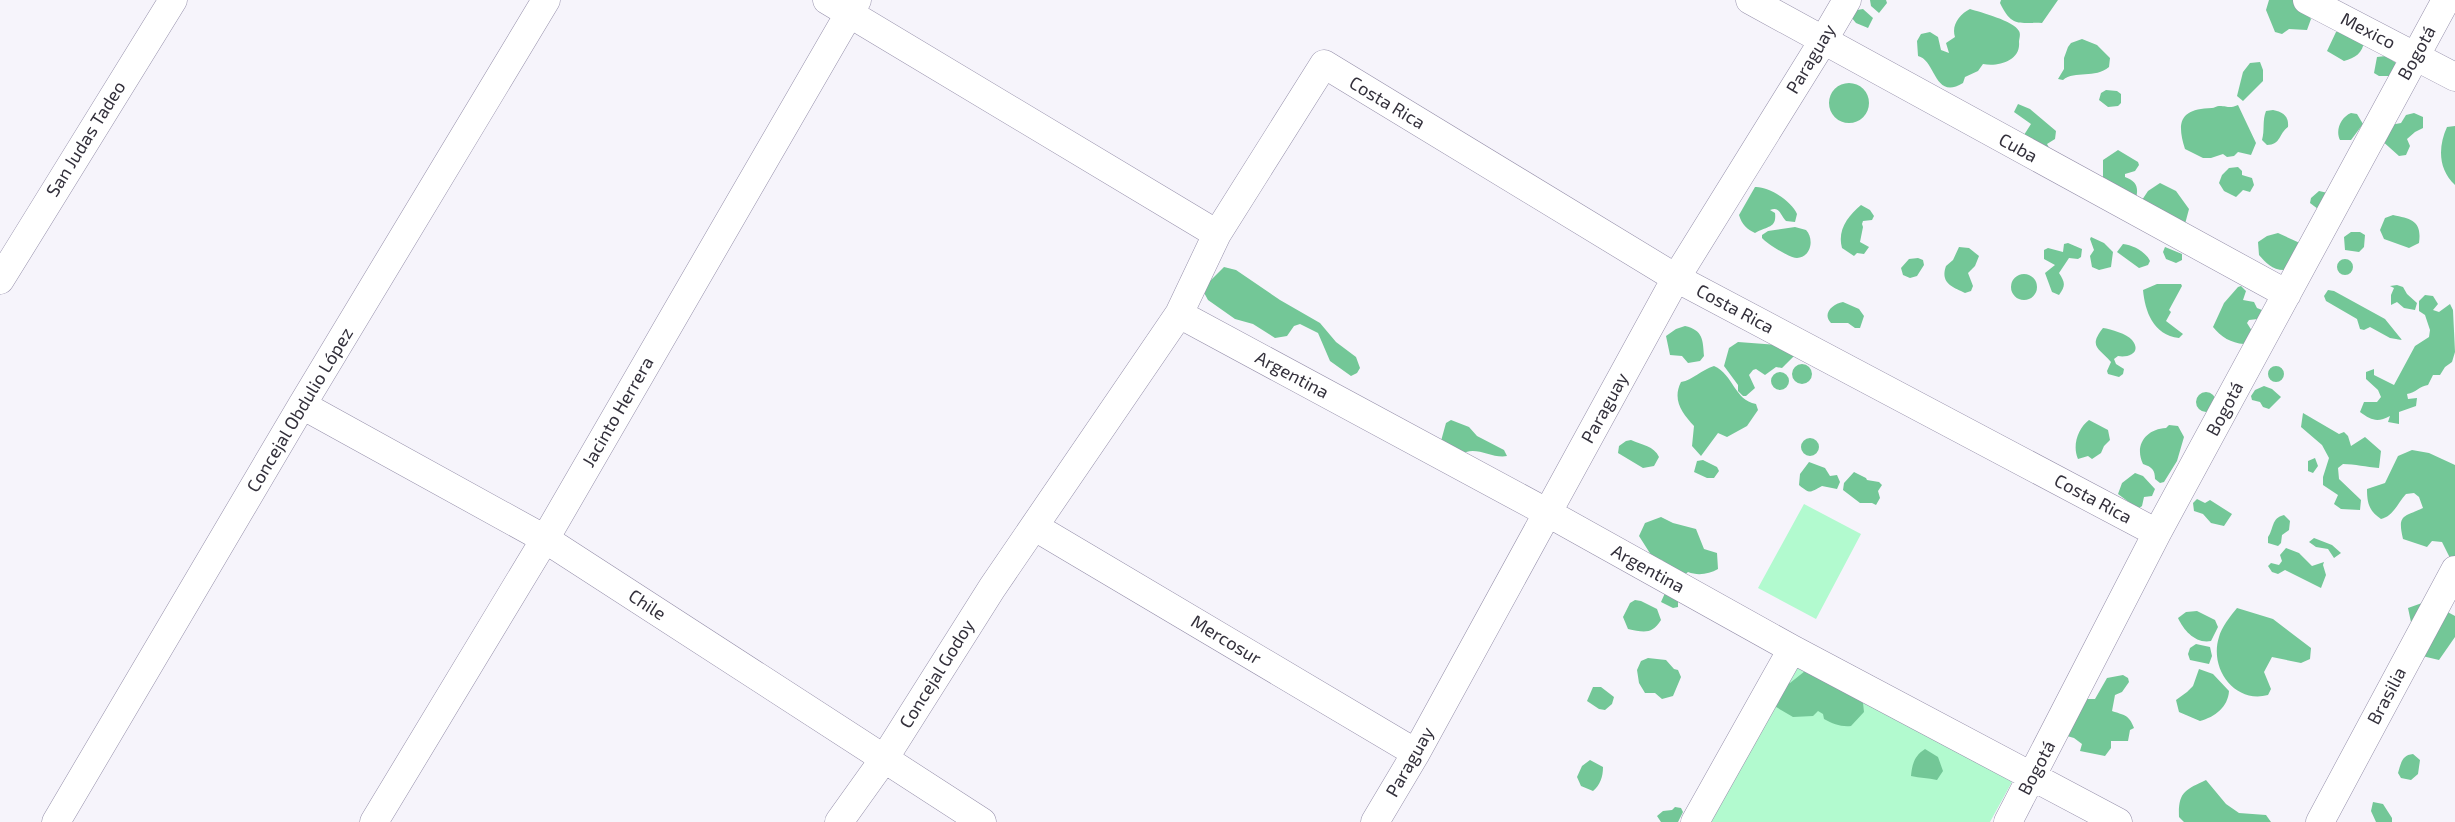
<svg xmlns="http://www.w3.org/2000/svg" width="2455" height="822" viewBox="0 0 2455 822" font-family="'Exo 2',sans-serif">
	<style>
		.green { fill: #b2facf }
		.forest { fill: #73c797 }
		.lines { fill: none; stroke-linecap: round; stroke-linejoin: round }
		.minor-casing { stroke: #958faa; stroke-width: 29 }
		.minor { stroke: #fff; stroke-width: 28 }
		.labels { text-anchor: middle; stroke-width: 5; stroke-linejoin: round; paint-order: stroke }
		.street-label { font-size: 18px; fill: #33303b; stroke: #fff }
	</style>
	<rect width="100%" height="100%" fill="#f6f4fb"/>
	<path class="green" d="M1804,504L1861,534L1816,619L1758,588Z
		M1795,660L2013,780L1990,822H1706Z"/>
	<path class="forest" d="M1870,0H1886L1887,3L1879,13L1871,6Z
		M2001,0H2058L2042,23C2019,22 2012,28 2000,3Z
		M2269,0H2298L2311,19L2307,30L2289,29L2282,34L2275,32L2266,10Z
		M1863,9L1873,18L1868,28L1856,23L1851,17L1857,10Z
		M1970,9C1980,12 2014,21 2019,31C2021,34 2019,39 2019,42C2021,61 1998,67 1983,64L1978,71L1965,77L1963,83C1934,101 1936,60 1918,56L1917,41L1921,34L1930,32L1938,37L1941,50L1949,53L1946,43L1955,37C1951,25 1960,14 1970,9Z
		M2346,30L2364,41C2363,53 2355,58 2344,61L2327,51L2336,32Z
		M2082,39L2097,45L2110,58L2109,67C2095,79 2075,70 2063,80L2058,79L2064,69V58L2068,47L2071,43Z
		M2386,56L2396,63L2390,76H2379L2374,73L2377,57Z
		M2260,62L2263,70V81L2243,101L2237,96L2243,72L2250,63Z
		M1829 103a20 20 0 1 1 40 0a20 20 0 1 1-40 0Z
		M2106,90L2117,91L2121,94V103L2118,106L2108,107L2099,100L2101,93Z
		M2018,104L2030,109L2056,131L2055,139L2047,144L2052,153L2022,138L2031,124L2014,112Z
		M2238,105L2256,143L2251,155L2238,152L2234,156L2227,157L2223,154L2211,158H2203L2185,149C2176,121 2181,109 2212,108C2214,108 2217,106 2219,106C2229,106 2228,109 2238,105Z
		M2273,110C2283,112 2289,116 2288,127C2279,133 2281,145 2267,145L2262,140C2265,130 2262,121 2266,111Z
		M2351,113L2357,114L2363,124L2351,140H2340C2335,130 2341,117 2351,113Z
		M2414,113L2423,117V128L2415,132L2407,139L2410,146L2406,155L2399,156L2380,139L2385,126L2401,123L2406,115Z
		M2455,126V185C2438,169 2438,147 2447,127Z
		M2118,150L2138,162L2139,165L2135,171L2125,174V177C2136,181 2139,187 2136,198L2103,180V160Z
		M2238,167L2242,171V175L2252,178L2254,185L2250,192L2243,190L2236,197L2224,191L2219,183L2222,175L2229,168Z
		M2160,183L2176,191L2189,209L2185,224L2140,203L2148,191Z
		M1755,187C1768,186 1792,201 1797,214L1795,222L1786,221C1780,215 1780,206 1770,210L1775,213C1777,229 1766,226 1755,233C1747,229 1742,225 1739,215Z
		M2319,191L2328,193L2322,212L2310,203L2311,198Z
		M1861,205L1870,210L1874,216L1872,220L1863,221L1862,224L1863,227L1860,242L1869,247L1864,254L1857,253L1854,256L1842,248C1837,230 1848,216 1861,205Z
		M2393,215C2412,219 2422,221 2419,243L2409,248L2384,239L2380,230L2385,218Z
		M1795,227L1806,230C1814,238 1812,257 1797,258C1790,258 1767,244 1762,238V235L1768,231Z
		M2351,232H2360L2365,235L2364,247L2359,252L2345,250L2344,237Z
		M2278,233L2302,244L2286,270C2273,271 2266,263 2259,255L2258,242L2267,236Z
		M2091,237L2104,243L2113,252L2111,267L2099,270L2092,267L2090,256L2094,250L2090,239Z
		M2068,243L2082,249L2081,257L2078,259L2069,258L2059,273C2065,282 2066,286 2059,295L2052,292L2045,273L2055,265L2044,259V250L2048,248L2063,252L2064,244Z
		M2123,244C2133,245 2146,252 2150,261L2148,265L2139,268L2117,252Z
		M1959,247L1969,248L1979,256L1975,266L1968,273L1973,286L1971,291L1965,293C1952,287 1940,283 1946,266L1953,260Z
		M2165,247L2182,254V260L2176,263L2166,259L2163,252Z
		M1918,258L1923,260L1924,265L1917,276L1910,278L1903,275L1901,268L1909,259Z
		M2337 267a8 8 0 1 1 16 0a8 8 0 1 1-16 0Z
		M1224,267L1236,270L1280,300L1320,323L1336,342L1356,357L1360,368L1357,373L1351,376L1330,361L1318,333L1300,324L1294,326L1287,336L1275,338L1253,324L1235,319L1208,300L1202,289Z
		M2011 287a13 13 0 1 1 26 0a13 13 0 1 1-26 0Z
		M2157,284H2181L2182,286L2169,310L2171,312L2166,321L2183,334L2179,338C2153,335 2145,311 2143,290Z
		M2397,285L2403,287L2407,294L2417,303L2415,310L2404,308L2397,302L2391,305V295L2394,288L2390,286Z
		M2241,286L2246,291L2243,300L2254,302L2257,308L2262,310L2258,319L2249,320L2247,323L2252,331L2244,344C2231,343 2221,337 2213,327L2224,303L2238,287Z
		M2328,290L2334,291L2385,319L2402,340L2390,338L2370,327L2364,330L2360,329L2357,319L2326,301L2324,296Z
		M2425,295L2433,296L2438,304L2433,310L2439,312L2450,304L2453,310L2455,352L2452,362L2445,367L2440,375H2433L2428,385C2419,386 2416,393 2407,394L2408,399L2417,398L2416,406L2399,412V424L2388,422L2390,416C2377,423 2371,420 2360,412L2364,402H2377L2381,397L2378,390L2366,379V372L2374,369V375L2394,385L2415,346L2429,337L2430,330L2425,315L2419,311V301Z
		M1843,302L1859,309L1864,316L1860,328H1855L1848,323H1831C1822,314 1832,304 1843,302Z
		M1685,326C1703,330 1703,340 1704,356L1700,361L1688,363L1682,356L1670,355L1666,336L1676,329Z
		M2103,328C2111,329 2127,334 2132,340C2142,352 2129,358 2118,356L2114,359L2116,364L2124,369L2123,374L2119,377L2108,374L2107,371L2111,362C2099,348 2088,347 2103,328Z
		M1738,342L1778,345L1794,356L1782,368L1776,367L1765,375L1756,369L1753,370L1749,375L1755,388L1746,396H1743L1738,391V385L1724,366L1729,348Z
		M1792 374a10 10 0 1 1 20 0a10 10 0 1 1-20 0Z
		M2268 374a8 8 0 1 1 16 0a8 8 0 1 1-16 0Z
		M1714,366C1734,375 1734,400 1756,404L1758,410L1747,426L1727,437L1718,433L1701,456L1692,446L1694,426C1682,413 1672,400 1681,382C1693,380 1701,370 1714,366Z
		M1771 381a9 9 0 1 1 18 0a9 9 0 1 1-18 0Z
		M2264,386L2272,389L2281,397L2269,409L2263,407L2260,402L2252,400L2251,396L2255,390Z
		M2196 402a10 10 0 1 1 20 0a10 10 0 1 1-20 0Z
		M2303,413L2339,434L2344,432L2348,436L2351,446L2365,437L2381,451L2379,468C2366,467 2355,464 2343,464L2338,468L2339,479L2361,500L2360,510L2341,509L2334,504L2338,495L2323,485V477L2329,458L2322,445L2301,427Z
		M1451,420L1469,427L1477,436L1504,450L1507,456C1491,459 1475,444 1460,455L1441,441L1446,423Z
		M2089,420L2108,430L2110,440L2104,446L2101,453L2092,459L2088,456L2078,459C2072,446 2078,428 2089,420Z
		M2169,425L2178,426L2184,437L2177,461L2164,482L2160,483L2155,479C2155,470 2152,467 2143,464C2134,445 2146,429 2166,428Z
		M1801 447a9 9 0 1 1 18 0a9 9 0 1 1-18 0Z
		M1631,440C1642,445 1654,446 1659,457L1654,466L1643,468L1618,453L1619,446L1626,441Z
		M2412,450L2429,453L2455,465V568L2442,542L2432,541L2427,547L2403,539C2397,514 2404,517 2423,508L2419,497L2414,493L2406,494C2398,502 2394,516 2381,519C2369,511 2367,503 2367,489L2385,483L2398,456Z
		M2315,458L2318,466L2313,473L2308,471V461Z
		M1703,460L1717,467L1719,471L1714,478H1707L1694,472L1697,461Z
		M1809,462L1825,468L1830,476L1837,475L1840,482L1837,489L1822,486C1810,492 1811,495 1799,485L1800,474Z
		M1854,472L1866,478L1867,480L1879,482L1882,485L1878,491L1880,498L1876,505L1872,503H1860L1843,490L1844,483Z
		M2135,473L2143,476L2155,489L2152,496L2144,497L2142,506L2138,509L2118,494L2122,483Z
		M2197,499L2205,503L2210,500L2232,514L2224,526L2211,523L2203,514L2194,511L2193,503Z
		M2284,515L2290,521L2289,530L2282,535L2281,543L2278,546L2268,543V537C2274,529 2271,518 2284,515Z
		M1661,517L1673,523L1696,529L1704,549L1717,553L1718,569C1709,574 1698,576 1688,572L1682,577L1662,560L1653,558L1639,536L1645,523Z
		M2314,538L2332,545L2341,553L2334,558L2328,549L2316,547L2309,542Z
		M2286,548L2299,553L2312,566L2324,562L2323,565L2326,575L2321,588L2285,570L2278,574L2272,572L2268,566L2271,563L2279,565L2282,561L2280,555Z
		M1665,593L1678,598V607L1673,608L1661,602Z
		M1635,600L1641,601L1657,609L1661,620C1652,635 1643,632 1628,629L1623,617L1630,603Z
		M2422,603L2442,609L2455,616V637L2439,660L2418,655L2408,608Z
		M2237,608L2273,619L2311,648L2310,659L2301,663L2272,657L2264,672L2271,689L2268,695C2234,704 2209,668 2219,637C2221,628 2231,615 2237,608Z
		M2197,611L2215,620L2218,627L2211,641C2196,644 2184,631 2178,618L2186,612Z
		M2196,644L2210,647L2212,656L2209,664L2190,660L2188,654L2190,648Z
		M1648,658L1666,660L1674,669L1678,670L1681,677L1673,696L1662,699L1655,693H1645L1639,683L1637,670L1641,661Z
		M2199,669L2213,674L2229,691C2228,707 2215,717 2200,721L2179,712L2176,700L2187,692L2193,686Z
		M1805,671L1858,695L1863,703L1864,712L1851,726C1841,727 1833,724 1824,719L1823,714L1818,711L1813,716L1793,717L1771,704L1779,686L1790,683Z
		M2123,675L2128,678L2129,682L2122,692L2115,695L2112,711C2123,715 2129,714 2134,728L2130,730L2128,741H2111V748L2105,756L2080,751L2082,744L2074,738L2067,736L2086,699H2095L2107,678Z
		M1593,687H1601L1614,697L1612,704L1605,710L1599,709L1587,701Z
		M1925,749L1938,757L1943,771L1937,780C1928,778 1920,778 1911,776C1912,765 1914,756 1925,749Z
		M2413,754L2420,760L2418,774L2411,780L2401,778L2398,773C2401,763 2402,755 2413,754Z
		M1590,760L1603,767C1603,777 1600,785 1593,791L1581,786L1577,777L1582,766Z
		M2206,780L2226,804L2239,813L2266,815L2271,822H2184L2179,817C2178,792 2185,790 2206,780Z
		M2373,802L2383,804L2392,818V822H2376L2371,811Z
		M1675,807L1681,808L1683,812L1678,822H1661L1657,816L1663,811L1672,810Z"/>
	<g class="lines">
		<defs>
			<path id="minor" d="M827,0L1217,234
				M1750,0L2287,294
				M2307,0L2455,77
				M0,280L173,0
				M1179,314L1548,513L1792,649L2118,822
				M302,405L545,539L982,822
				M1035,527L1416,753
				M56,822L302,405L546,0
				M374,822L545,539L857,0
				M839,822L884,759L992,588L1179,314L1217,234L1324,64L1676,278L2157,533
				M1375,822L1416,753L1676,278L1823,41L1847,0
				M1695,822L1792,649
				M2008,822L2157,533L2446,0
				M2320,822L2455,570"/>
		</defs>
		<use href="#minor" class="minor-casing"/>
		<use href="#minor" class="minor"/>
	</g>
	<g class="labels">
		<g class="street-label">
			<text transform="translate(2368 31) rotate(27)" y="6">Mexico</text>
			<text transform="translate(2417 53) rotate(-61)" y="6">Bogotá</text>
			<text transform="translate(1811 59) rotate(-59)" y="6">Paraguay</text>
			<text transform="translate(1387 103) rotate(31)" y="6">Costa Rica</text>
			<text transform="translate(86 139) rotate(-58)" y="6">San Judas Tadeo</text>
			<text transform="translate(2018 148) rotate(29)" y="6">Cuba</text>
			<text transform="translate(1735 309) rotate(28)" y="6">Costa Rica</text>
			<text transform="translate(1292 375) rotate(28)" y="6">Argentina</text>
			<text transform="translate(1605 408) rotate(-61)" y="6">Paraguay</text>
			<text transform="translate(2225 409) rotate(-62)" y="6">Bogotá</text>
			<text transform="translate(300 410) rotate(-59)" y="6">Concejal Obdulio López</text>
			<text transform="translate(618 412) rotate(-60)" y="6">Jacinto Herrera</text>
			<text transform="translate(2093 499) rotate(28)" y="6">Costa Rica</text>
			<text transform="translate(1648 569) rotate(29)" y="6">Argentina</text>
			<text transform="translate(647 605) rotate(33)" y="6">Chile</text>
			<text transform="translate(1226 640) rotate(31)" y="6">Mercosur</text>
			<text transform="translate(937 674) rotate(-58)" y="6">Concejal Godoy</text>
			<text transform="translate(2387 696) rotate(-62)" y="6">Brasilia</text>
			<text transform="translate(1410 762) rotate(-60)" y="6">Paraguay</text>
			<text transform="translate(2037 768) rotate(-62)" y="6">Bogotá</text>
		</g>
	</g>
</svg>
